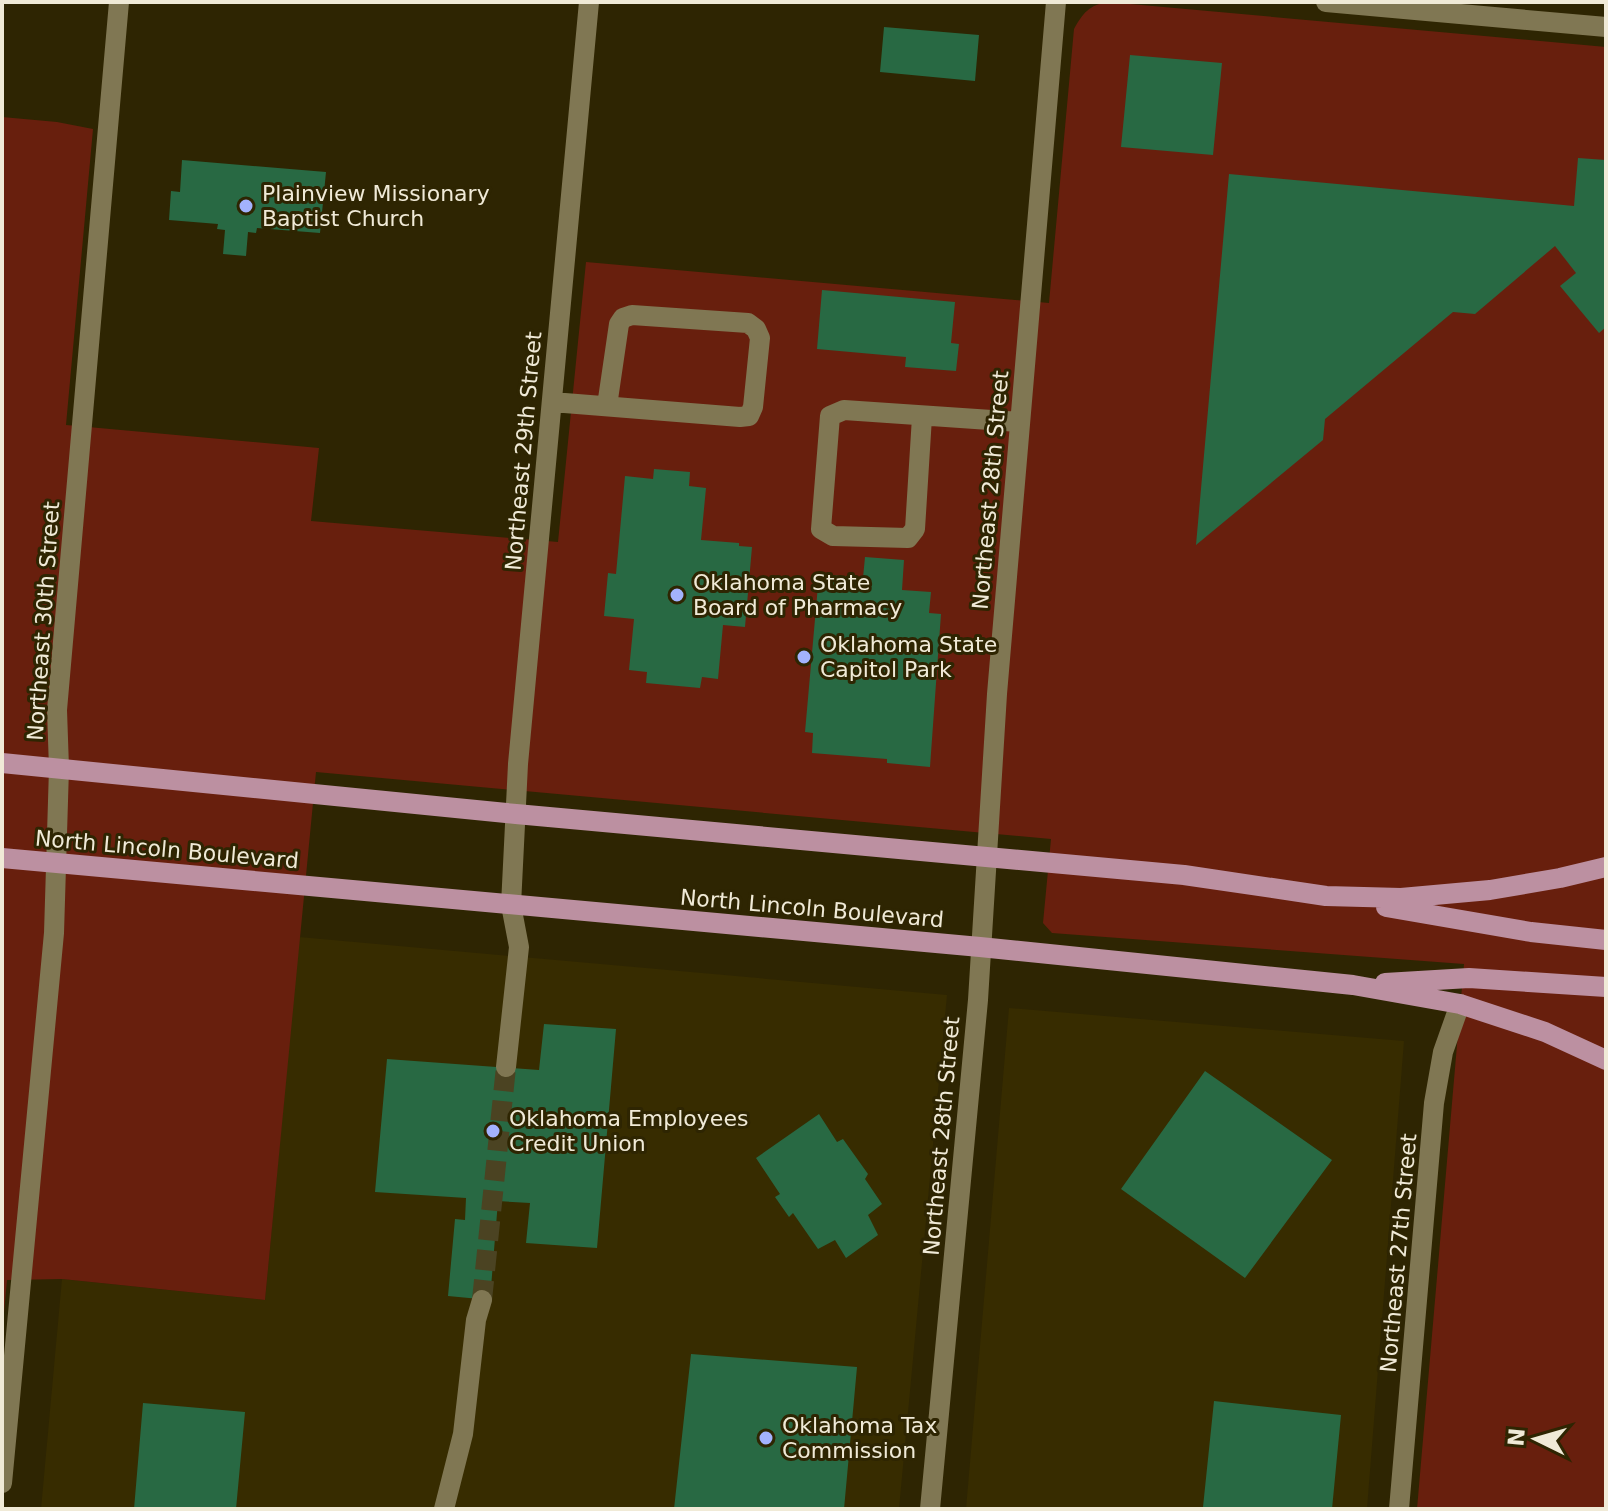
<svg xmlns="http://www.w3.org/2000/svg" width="1608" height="1511" viewBox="0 0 1608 1511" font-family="'DejaVu Sans',sans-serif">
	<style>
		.built { fill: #372c00 }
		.green { fill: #681f0d }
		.building { fill: #286943 }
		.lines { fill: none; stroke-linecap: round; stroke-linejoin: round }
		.minor-tunnel { stroke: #4b4322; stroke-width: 20; stroke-dasharray: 20 10; stroke-linecap: butt }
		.minor { stroke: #807753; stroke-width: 20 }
		.major { stroke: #bc90a1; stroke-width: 20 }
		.poi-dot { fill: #a3b2fd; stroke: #2e2502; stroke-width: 3 }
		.labels { text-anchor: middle; stroke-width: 6; stroke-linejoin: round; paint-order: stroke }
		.poi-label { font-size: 22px; fill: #f0ead7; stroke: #2e2502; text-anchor: start }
		.street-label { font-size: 22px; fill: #f0ead7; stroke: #2e2502 }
	</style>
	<rect width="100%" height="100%" fill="#2e2502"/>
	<path class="built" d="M299,937L947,995L899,1509H41L62,1279L265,1300Z
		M1009,1008L1404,1041L1367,1509H966Z"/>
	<path class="green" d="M1108,2L1606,47V1509H1417L1464,964L1052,933L1043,923L1051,839L316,772L265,1300L62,1279L7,1280L2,1334V117L57,122L93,129L66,425L319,448L311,521L558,542L586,262L1049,303L1074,29C1083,13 1089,5 1108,2Z"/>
	<path class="building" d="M884,27L979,35L975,81L880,72Z
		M1130,55L1222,63L1213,155L1121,147Z
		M1578,158L1606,160V327L1599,333L1560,286L1576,273L1555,246L1475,314L1453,312L1325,419L1323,440L1196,545L1229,174L1574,206Z
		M182,160L326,172L320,233L257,228L256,233L248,232L246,256L223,254L225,230L217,229L218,224L169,220L171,191L180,192Z
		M822,290L955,302L951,343L959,344L956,371L905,367L906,357L817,349Z
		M654,469L690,472L689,486L706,488L701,540L739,543V546L752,547L745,627L723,625L718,679L702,677L700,688L646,683L647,672L629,670L634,619L604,616L608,573L616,574L625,476L653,479Z
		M865,557L904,560L902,590L931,592L929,613L941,614L930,767L887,763V759L812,753L813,733L805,732L819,574L863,578Z
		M544,1024L616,1029L597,1248L526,1243L530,1203L498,1201L490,1300L448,1296L455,1219L465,1220L466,1198L375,1192L387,1059L539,1070Z
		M1205,1071L1332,1160L1245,1278L1121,1189Z
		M819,1114L837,1142L843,1139L868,1174L865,1179L882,1204L868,1215L878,1235L846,1258L835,1240L818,1249L793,1213L789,1217L775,1197L780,1194L756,1158Z
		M691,1354L857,1367L844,1509H674Z
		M1214,1401L1341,1415L1332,1509L1203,1507Z
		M143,1403L245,1412L236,1509H134Z"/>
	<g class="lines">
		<path class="minor-tunnel" d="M482,1300L506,1067"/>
		<path class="minor" d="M1326,2L1606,27
			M552,402L740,417L749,416L753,407L760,338L756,329L748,323L632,315L623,318L619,324L607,406
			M922,417L915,529L908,538L833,536L821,529L830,416L844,410L1020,422
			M506,1067L519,947L511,905L518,764L589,2
			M2,1483L54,933L59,768L57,710L119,2
			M444,1509L463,1434L476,1320L482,1300
			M930,1509L978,1000L997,694L1056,2
			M1399,1509L1434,1103L1443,1052L1460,1004"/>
		<path class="major" d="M2,763L516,814L1184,875L1326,896L1401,898L1490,890L1560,878L1606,867
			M2,858L980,947L1353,985L1460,1004L1545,1032L1606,1060
			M1386,907L1531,932L1606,940
			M1385,983L1469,978L1606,987"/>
	</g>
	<g class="poi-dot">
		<circle cx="246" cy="206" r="8"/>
		<circle cx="677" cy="595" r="8"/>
		<circle cx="804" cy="657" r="8"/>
		<circle cx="493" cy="1131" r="8"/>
		<circle cx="766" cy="1438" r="8"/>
	</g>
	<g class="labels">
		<g class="poi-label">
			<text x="262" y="201">Plainview Missionary<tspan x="262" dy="25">Baptist Church</tspan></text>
			<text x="693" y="590">Oklahoma State<tspan x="693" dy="25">Board of Pharmacy</tspan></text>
			<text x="820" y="652">Oklahoma State<tspan x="820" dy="25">Capitol Park</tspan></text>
			<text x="509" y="1126">Oklahoma Employees<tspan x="509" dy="25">Credit Union</tspan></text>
			<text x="782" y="1433">Oklahoma Tax<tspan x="782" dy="25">Commission</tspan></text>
		</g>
		<g class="street-label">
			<text transform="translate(523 451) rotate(-85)" y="8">Northeast 29th Street</text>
			<text transform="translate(990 490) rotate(-85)" y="8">Northeast 28th Street</text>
			<text transform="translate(43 621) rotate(-86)" y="8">Northeast 30th Street</text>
			<text transform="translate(167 849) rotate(5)" y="8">North Lincoln Boulevard</text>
			<text transform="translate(812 908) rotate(5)" y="8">North Lincoln Boulevard</text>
			<text transform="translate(941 1136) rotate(-85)" y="8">Northeast 28th Street</text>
			<text transform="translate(1398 1253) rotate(-85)" y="8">Northeast 27th Street</text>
		</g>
	</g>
	<rect width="1608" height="1511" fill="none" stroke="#f0ead7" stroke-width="8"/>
	<g transform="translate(1536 1439) rotate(275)" stroke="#2e2502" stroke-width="6" paint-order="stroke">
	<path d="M0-6L14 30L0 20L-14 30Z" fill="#f0ead7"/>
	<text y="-12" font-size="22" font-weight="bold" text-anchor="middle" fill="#f0ead7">N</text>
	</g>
</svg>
